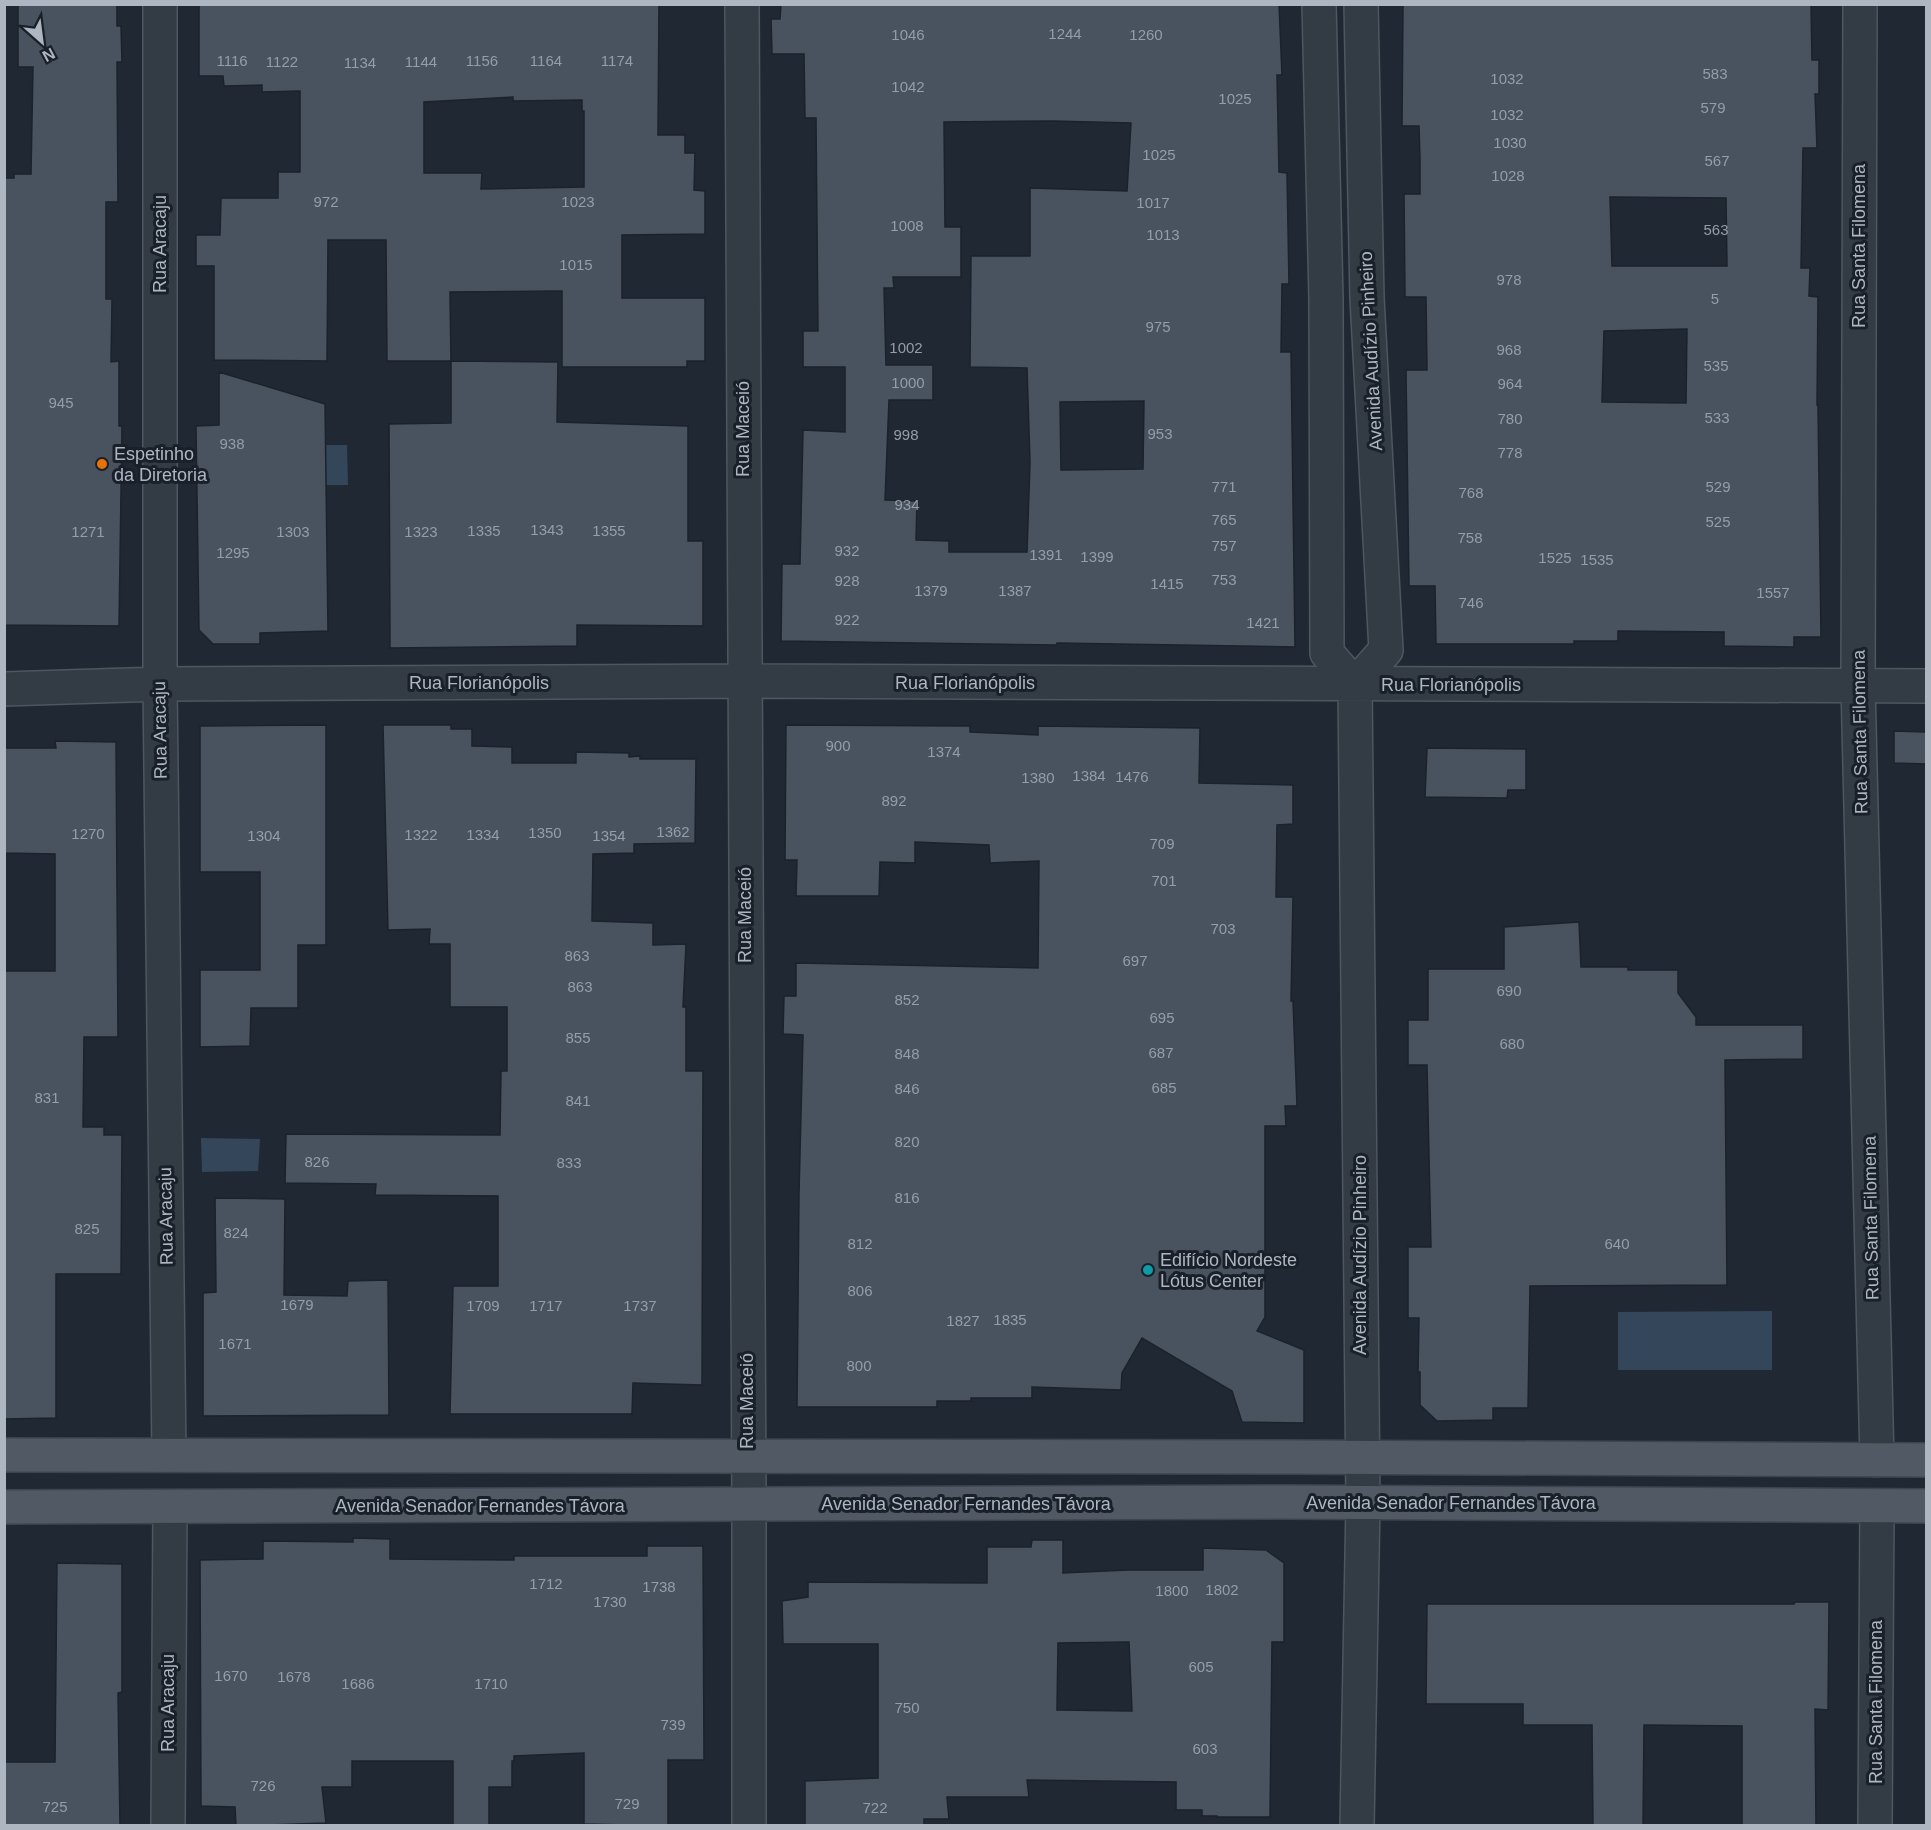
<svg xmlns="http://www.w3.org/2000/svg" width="1931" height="1830" viewBox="0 0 1931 1830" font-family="Helvetica,sans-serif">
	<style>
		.water { fill: #34465a }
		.building { fill: #48535f; stroke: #1b222b; stroke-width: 1.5; fill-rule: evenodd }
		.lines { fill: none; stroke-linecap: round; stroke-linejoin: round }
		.street-casing { stroke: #4e565f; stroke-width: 36 }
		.primary-casing { stroke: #3d444e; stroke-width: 36 }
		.street { stroke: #333b44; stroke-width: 33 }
		.primary { stroke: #515a64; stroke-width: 33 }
		.food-dot { fill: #e8710a; stroke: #192029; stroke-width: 2 }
		.culture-dot { fill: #0f9aa8; stroke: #192029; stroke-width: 2 }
		.labels { text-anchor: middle; stroke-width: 6; stroke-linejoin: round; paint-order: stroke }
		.number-label { font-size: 15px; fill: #949da8 }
		.street-label { font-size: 18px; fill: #adb6c1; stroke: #192029 }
		.poi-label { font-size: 18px; fill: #adb6c1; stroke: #192029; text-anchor: start }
	</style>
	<rect width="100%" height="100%" fill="#202933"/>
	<path class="water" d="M322,445H347L348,485H321Z
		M201,1138L260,1139L258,1171L202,1172Z
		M1772,1311V1370H1618V1312Z"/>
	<path class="building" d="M18,4H117V26H121L122,62H117L118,202H106V299H112L111,362L119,361V426H122L119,626L4,625V178H14V174H31L33,67H18Z
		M199,4H659L658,135H685V153H695L694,190L705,191V234L622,235V298H705V361H687V367H562V291L450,292L451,361L558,362L557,422L688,426V541H703V626L577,625V646L390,648L389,424L451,423V361H387L386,240H328L327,361L214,360V266H196V235H220L221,198H278V172H300V91L262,92V85L224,86L223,76H199ZM513,97V101L582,100V111H584V187L481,189L482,173H424V102Z
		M781,4H1279L1282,75H1277L1279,172L1287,173L1289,284H1282L1281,352H1291L1295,647L1057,643V645L781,641L782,564H800L803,430L845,432V367H803V331H818L816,118H805L804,54H772L771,19H780ZM1052,121L1131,123L1127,191L1030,188V256H971L970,367L1027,368L1030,462L1027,552H949V541L916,540L917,501L885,500L889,400H933V365H886L884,288H894L893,277H961V227H945L944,122ZM1144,401L1143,469L1061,470L1060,402Z
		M1403,4H1811L1812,60H1819V94H1815L1817,148H1803L1801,268H1810L1809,296L1818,297L1817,405H1818L1821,637H1794V647L1724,646V632L1618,631V641H1574V644H1436L1435,586H1409L1406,370H1427L1426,297H1405L1404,194H1420V159L1419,126H1402ZM1610,197L1726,198L1727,266H1612ZM1687,329L1686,403L1602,402L1604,331Z
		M219,372L325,404L328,631L260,633V644H213L199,630L196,426L219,425Z
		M326,725V945H298V1008H251L250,1046L200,1047V970H260V872H200V726Z
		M383,725H451V729H472V746L512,747V763H576V752L629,753V757L640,756V759H696L695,843L634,844V853L593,854L592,921L653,923V945L686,944L683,1007H686V1071H703L702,1385L633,1383L632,1414H450L453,1286H498V1196L375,1195L376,1184L285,1183L286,1134L500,1135L501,1071H507V1007H450V944H429L430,929L388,930Z
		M786,725L970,726V732L1038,735V726L1200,728L1199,783L1293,785V824L1277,825L1276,897H1293L1291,1001H1293L1297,1106H1285L1286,1126H1265V1317L1257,1331L1304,1350V1423L1242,1422L1232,1391L1142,1338L1122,1373L1121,1390L1032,1387V1398H971V1401H937V1407H797L799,1194L803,1035L783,1034L784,996H796V963L1038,968L1039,861L990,863L989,845L915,842V863L880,862L879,896H796L797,860H785Z
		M1894,731L1926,732V764L1894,763Z
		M55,741L116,742L118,1037H84L83,1127H104V1135H122L121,1274H56V1418L4,1419L5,971H55V854L4,853V748H56Z
		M1427,748L1526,749V790H1508L1507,798L1425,797Z
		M1579,922L1581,967H1628V970H1678V993L1696,1017V1025H1803V1059L1725,1060L1727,1285L1530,1286L1528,1408H1493V1420L1437,1421L1420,1405V1372H1418L1419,1318H1408V1247H1431L1427,1065H1408V1020H1428V969H1504V927Z
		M215,1198L285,1199L284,1295L347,1296L348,1281L388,1280L389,1415L203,1416V1293L216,1292Z
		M353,1538L390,1539V1559L514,1560V1556H647V1546H703L704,1760H668V1826L584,1824V1753L514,1756V1761H512V1787H489V1826H453V1761H352V1787H322L326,1823L236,1826L235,1807L201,1806L200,1560L263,1559V1541L353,1542Z
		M1032,1540H1063V1573L1128,1570H1203V1548L1266,1550L1284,1563V1642H1272L1270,1817H1217V1816H1202V1810H1176V1782L1027,1780L1029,1797H947L949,1819H924V1826H805V1781L878,1778V1644H783L782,1601L808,1597V1582L987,1583V1547H1031ZM1129,1642L1132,1711L1057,1710L1058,1643Z
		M57,1563L122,1564V1692L118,1693L120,1825H4V1762H55Z
		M1795,1602H1829L1828,1710L1815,1709L1816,1826H1742V1726L1644,1725L1643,1826H1593L1592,1725H1523V1704H1426L1427,1604H1794Z"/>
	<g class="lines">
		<defs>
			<path id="street" d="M160,4V684L169,1455
				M742,4L749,1505V1826
				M1319,4L1326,298L1327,653L1355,685L1363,1502L1357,1826
				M1860,4L1858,685L1877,1460
				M1355,685L1386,650L1367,298L1361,4
				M4,689L160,684L744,681L1926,686
				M168,1826L170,1508
				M1875,1826L1877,1507"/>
			<path id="primary" d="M4,1455L1284,1457L1926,1460
				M4,1507L1286,1502L1926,1506"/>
		</defs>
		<use href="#street" class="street-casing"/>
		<use href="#primary" class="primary-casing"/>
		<use href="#street" class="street"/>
		<use href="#primary" class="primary"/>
	</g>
	<circle class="food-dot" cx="102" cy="464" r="6"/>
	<circle class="culture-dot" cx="1148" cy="1270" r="6"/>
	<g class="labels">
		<g class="number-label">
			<text x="1065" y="39">1244</text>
			<text x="908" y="40">1046</text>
			<text x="1146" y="40">1260</text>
			<text x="232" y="66">1116</text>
			<text x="482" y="66">1156</text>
			<text x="546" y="66">1164</text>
			<text x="617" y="66">1174</text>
			<text x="282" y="67">1122</text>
			<text x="421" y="67">1144</text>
			<text x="360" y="68">1134</text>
			<text x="1715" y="79">583</text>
			<text x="1507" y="84">1032</text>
			<text x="908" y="92">1042</text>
			<text x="1235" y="104">1025</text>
			<text x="1713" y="113">579</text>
			<text x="1507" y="120">1032</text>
			<text x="1510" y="148">1030</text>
			<text x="1159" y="160">1025</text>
			<text x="1717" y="166">567</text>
			<text x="1508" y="181">1028</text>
			<text x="326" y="207">972</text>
			<text x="578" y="207">1023</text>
			<text x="1153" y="208">1017</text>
			<text x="907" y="231">1008</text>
			<text x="1716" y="235">563</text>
			<text x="1163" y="240">1013</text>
			<text x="576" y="270">1015</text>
			<text x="1509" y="285">978</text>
			<text x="1715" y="304">5</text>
			<text x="1158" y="332">975</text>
			<text x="906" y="353">1002</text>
			<text x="1509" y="355">968</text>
			<text x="1716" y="371">535</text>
			<text x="908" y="388">1000</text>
			<text x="1510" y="389">964</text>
			<text x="61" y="408">945</text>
			<text x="1717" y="423">533</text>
			<text x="1510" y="424">780</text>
			<text x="1160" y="439">953</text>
			<text x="906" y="440">998</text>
			<text x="232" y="449">938</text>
			<text x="1510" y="458">778</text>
			<text x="1224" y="492">771</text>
			<text x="1718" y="492">529</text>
			<text x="1471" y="498">768</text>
			<text x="907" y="510">934</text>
			<text x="1224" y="525">765</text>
			<text x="1718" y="527">525</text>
			<text x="547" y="535">1343</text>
			<text x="484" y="536">1335</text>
			<text x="609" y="536">1355</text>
			<text x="88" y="537">1271</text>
			<text x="293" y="537">1303</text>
			<text x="421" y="537">1323</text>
			<text x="1470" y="543">758</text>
			<text x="1224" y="551">757</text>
			<text x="847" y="556">932</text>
			<text x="233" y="558">1295</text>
			<text x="1046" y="560">1391</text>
			<text x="1097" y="562">1399</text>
			<text x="1555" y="563">1525</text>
			<text x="1597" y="565">1535</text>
			<text x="1224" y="585">753</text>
			<text x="847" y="586">928</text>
			<text x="1167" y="589">1415</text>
			<text x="931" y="596">1379</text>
			<text x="1015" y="596">1387</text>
			<text x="1773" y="598">1557</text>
			<text x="1471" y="608">746</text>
			<text x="847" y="625">922</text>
			<text x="1263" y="628">1421</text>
			<text x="838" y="751">900</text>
			<text x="944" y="757">1374</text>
			<text x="1089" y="781">1384</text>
			<text x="1132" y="782">1476</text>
			<text x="1038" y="783">1380</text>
			<text x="894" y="806">892</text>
			<text x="673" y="837">1362</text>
			<text x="545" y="838">1350</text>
			<text x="88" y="839">1270</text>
			<text x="421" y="840">1322</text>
			<text x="483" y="840">1334</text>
			<text x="264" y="841">1304</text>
			<text x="609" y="841">1354</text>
			<text x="1162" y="849">709</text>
			<text x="1164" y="886">701</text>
			<text x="1223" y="934">703</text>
			<text x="577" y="961">863</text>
			<text x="1135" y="966">697</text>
			<text x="580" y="992">863</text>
			<text x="1509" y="996">690</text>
			<text x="907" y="1005">852</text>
			<text x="1162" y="1023">695</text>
			<text x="578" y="1043">855</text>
			<text x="1512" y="1049">680</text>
			<text x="1161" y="1058">687</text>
			<text x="907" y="1059">848</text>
			<text x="1164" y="1093">685</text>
			<text x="907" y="1094">846</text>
			<text x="47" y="1103">831</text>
			<text x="578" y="1106">841</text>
			<text x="907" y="1147">820</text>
			<text x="317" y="1167">826</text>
			<text x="569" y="1168">833</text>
			<text x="907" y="1203">816</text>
			<text x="87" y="1234">825</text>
			<text x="236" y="1238">824</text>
			<text x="860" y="1249">812</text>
			<text x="1617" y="1249">640</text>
			<text x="860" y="1296">806</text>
			<text x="297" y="1310">1679</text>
			<text x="483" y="1311">1709</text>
			<text x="546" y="1311">1717</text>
			<text x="640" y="1311">1737</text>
			<text x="1010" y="1325">1835</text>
			<text x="963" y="1326">1827</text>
			<text x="235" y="1349">1671</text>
			<text x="859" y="1371">800</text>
			<text x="546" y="1589">1712</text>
			<text x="659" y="1592">1738</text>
			<text x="1222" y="1595">1802</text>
			<text x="1172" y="1596">1800</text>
			<text x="610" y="1607">1730</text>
			<text x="1201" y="1672">605</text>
			<text x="231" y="1681">1670</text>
			<text x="294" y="1682">1678</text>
			<text x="358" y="1689">1686</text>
			<text x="491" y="1689">1710</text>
			<text x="907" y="1713">750</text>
			<text x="673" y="1730">739</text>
			<text x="1205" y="1754">603</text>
			<text x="263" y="1791">726</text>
			<text x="627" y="1809">729</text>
			<text x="55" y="1812">725</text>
			<text x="875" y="1813">722</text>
		</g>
		<g class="street-label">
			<text transform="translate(160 244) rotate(-90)" y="6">Rua Aracaju</text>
			<text transform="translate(1859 246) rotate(-90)" y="6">Rua Santa Filomena</text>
			<text transform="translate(1371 351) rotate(-93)" y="6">Avenida Audízio Pinheiro</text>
			<text transform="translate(743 429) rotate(-90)" y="6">Rua Maceió</text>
			<text x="479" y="689">Rua Florianópolis</text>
			<text x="965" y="689">Rua Florianópolis</text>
			<text x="1451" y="691">Rua Florianópolis</text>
			<text transform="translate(160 730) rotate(-91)" y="6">Rua Aracaju</text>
			<text transform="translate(1860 732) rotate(-91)" y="6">Rua Santa Filomena</text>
			<text transform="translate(745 915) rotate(-90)" y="6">Rua Maceió</text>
			<text transform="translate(166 1216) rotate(-91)" y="6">Rua Aracaju</text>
			<text transform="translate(1871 1218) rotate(-91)" y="6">Rua Santa Filomena</text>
			<text transform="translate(1360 1255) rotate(-90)" y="6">Avenida Audízio Pinheiro</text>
			<text transform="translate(747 1401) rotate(-90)" y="6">Rua Maceió</text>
			<text x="1451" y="1509">Avenida Senador Fernandes Távora</text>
			<text x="966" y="1510">Avenida Senador Fernandes Távora</text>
			<text x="480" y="1512">Avenida Senador Fernandes Távora</text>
			<text transform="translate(1876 1702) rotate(-90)" y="6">Rua Santa Filomena</text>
			<text transform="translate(168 1703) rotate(-90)" y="6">Rua Aracaju</text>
		</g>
		<g class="poi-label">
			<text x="114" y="460">Espetinho<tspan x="114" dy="21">da Diretoria</tspan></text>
			<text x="1160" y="1266">Edifício Nordeste<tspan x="1160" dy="21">Lótus Center</tspan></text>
		</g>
	</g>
	<rect width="1931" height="1830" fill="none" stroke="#adb6c1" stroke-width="12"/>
	<g transform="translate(42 42) rotate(152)" stroke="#192029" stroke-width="4.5" paint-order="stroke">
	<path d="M0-4.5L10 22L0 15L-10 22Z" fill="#adb6c1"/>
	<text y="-9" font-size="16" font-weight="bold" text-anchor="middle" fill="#adb6c1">N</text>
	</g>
</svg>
